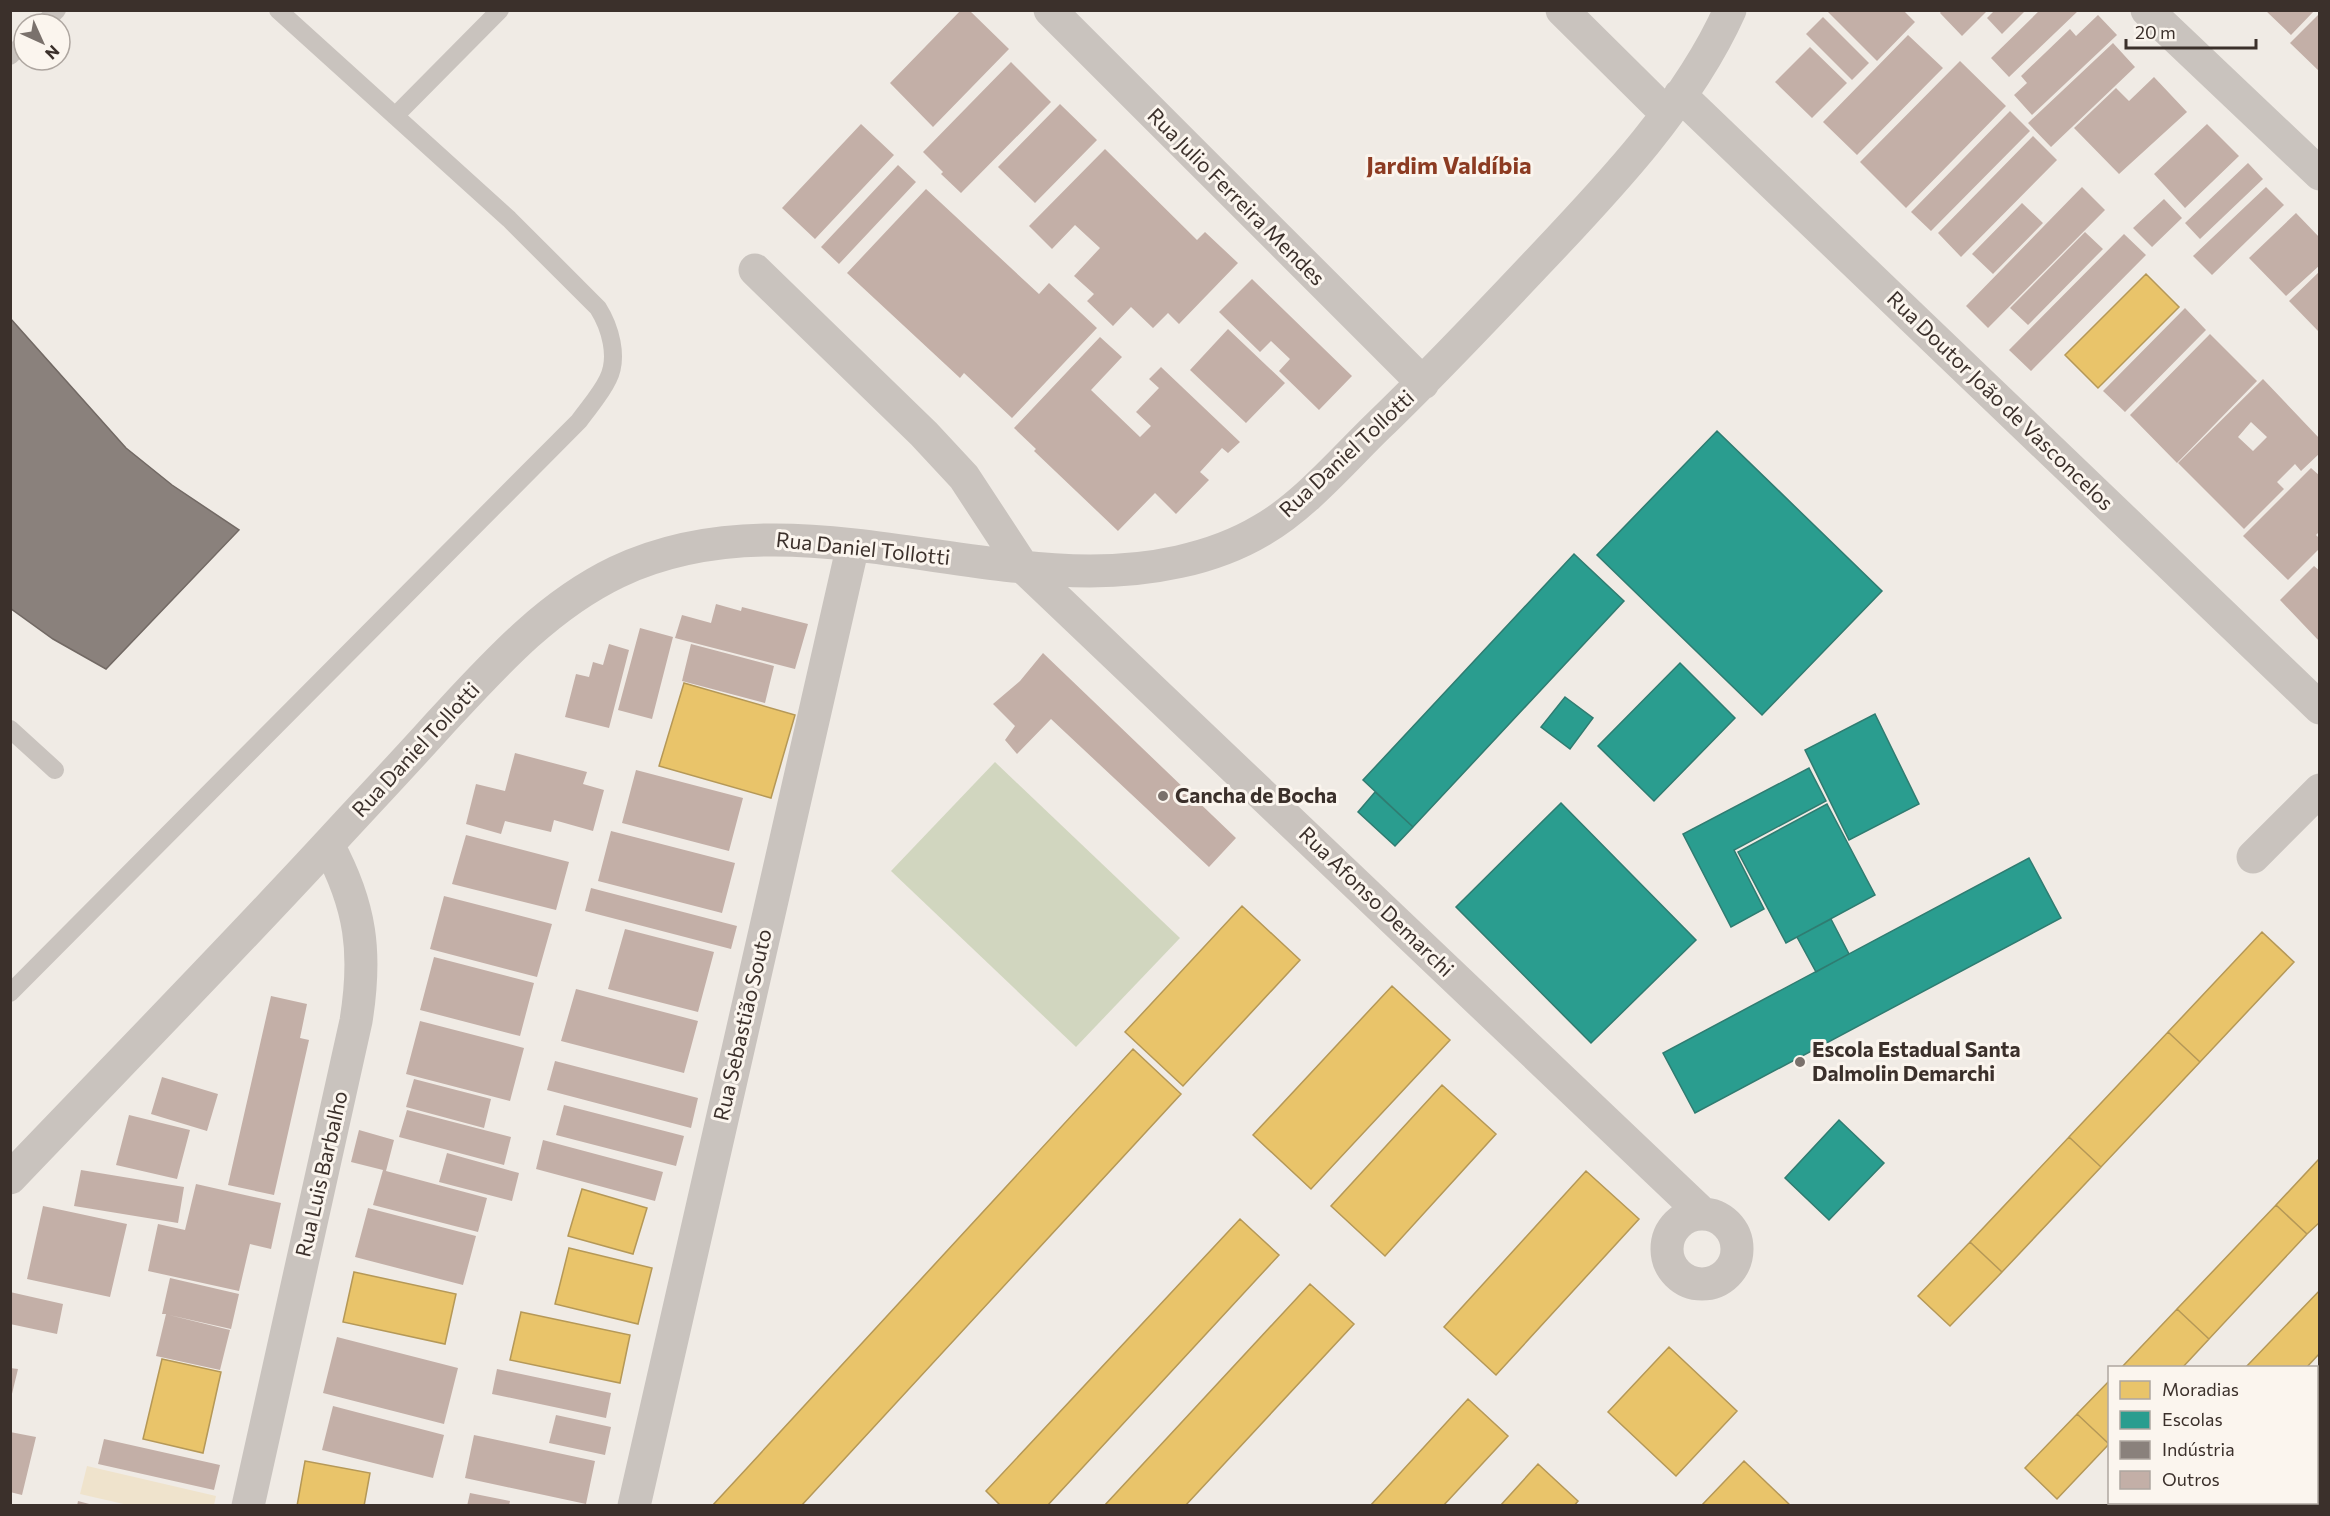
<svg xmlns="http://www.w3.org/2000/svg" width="2330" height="1516" viewBox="0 0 2330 1516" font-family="Commissioner,sans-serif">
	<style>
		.green { fill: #d1d6bf }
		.sand { fill: #efe3cc }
		.homes { fill: #e9c46a; stroke: #b59857; stroke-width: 1.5 }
		.schools { fill: #2a9d8f; stroke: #2f7c71; stroke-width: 1.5 }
		.industry { fill: #8a817c; stroke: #726964; stroke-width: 1.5 }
		.building { fill: #c3afa7; fill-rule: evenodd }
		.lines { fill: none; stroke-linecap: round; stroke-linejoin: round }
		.lane { stroke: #c9c3be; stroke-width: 18 }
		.street { stroke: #c9c3be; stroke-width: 33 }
		.poi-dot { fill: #7a716c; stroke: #fbf5ee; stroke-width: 2 }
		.labels { text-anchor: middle; stroke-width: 6; stroke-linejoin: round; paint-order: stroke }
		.street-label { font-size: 21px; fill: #3b302b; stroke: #fbf5ee }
		.poi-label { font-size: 21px; font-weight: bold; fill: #3b302b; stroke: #fbf5ee; text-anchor: start }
		.quarter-label { font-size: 24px; font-weight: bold; fill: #8c3b22; stroke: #fbf5ee }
	</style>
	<rect width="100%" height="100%" fill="#f0ebe5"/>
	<path class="green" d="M995,762L1180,938L1076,1047L891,871Z"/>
	<path class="sand" d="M87,1466L216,1496L214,1505H128L80,1494Z"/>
	<path class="homes" d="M2146,274L2179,307L2098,388L2065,355Z
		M684,683L795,715L771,798L659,766Z
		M1242,906L1300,960L1183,1086L1125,1032Z
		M2262,932L2294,962L2200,1062L2168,1032Z
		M1392,986L1450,1040L1311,1189L1253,1135Z
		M2168,1032L2200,1062L2101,1167L2069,1137Z
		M1133,1049L1181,1094L801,1506H712Z
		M1442,1085L1496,1134L1385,1256L1331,1206Z
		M2069,1137L2101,1167L2002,1272L1970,1242Z
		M2320,1158V1222L2307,1234L2276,1205Z
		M1586,1171L1639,1219L1496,1375L1444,1327Z
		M582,1189L647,1208L633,1254L568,1236Z
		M2276,1205L2307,1234L2209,1339L2177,1309Z
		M1240,1219L1279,1255L1047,1506H1001L986,1491Z
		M1970,1242L2002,1272L1950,1326L1918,1296Z
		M569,1248L652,1268L638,1324L555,1304Z
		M354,1272L456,1294L445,1344L343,1322Z
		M1310,1284L1354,1324L1185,1506H1104Z
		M2320,1290V1353L2306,1368H2245Z
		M2177,1309L2209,1339L2182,1368H2121Z
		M521,1312L630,1335L620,1383L510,1360Z
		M1669,1347L1737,1411L1676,1476L1608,1412Z
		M162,1359L221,1372L203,1453L143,1439Z
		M2110,1380V1443L2109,1444L2077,1414Z
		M1468,1399L1508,1436L1443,1506H1370Z
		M2077,1414L2109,1444L2057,1499L2025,1468Z
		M305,1461L370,1473L364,1506H297Z
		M1744,1461L1791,1506H1701Z
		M1538,1464L1578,1501L1574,1506H1500Z
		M2118,1502H2171L2174,1506H2115Z"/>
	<path class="schools" d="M1717,431L1882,591L1762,715L1597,555Z
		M1574,554L1624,601L1413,827L1363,780Z
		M1680,663L1735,718L1654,801L1598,746Z
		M1565,697L1593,718L1570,749L1541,727Z
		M1875,714L1919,804L1849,840L1805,750Z
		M1809,768L1826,801L1734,850L1764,909L1731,927L1683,834Z
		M1375,792L1413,827L1395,846L1358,812Z
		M1561,803L1696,940L1591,1043L1456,907Z
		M1827,804L1875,895L1786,943L1738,852Z
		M2029,858L2061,918L1695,1113L1663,1053Z
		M1831,919L1849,954L1816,972L1797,937Z
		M1839,1120L1884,1163L1829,1220L1785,1178Z"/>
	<path class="industry" d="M10,318L126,448L172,485L239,530L106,669L53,639L10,608Z"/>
	<path class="building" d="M961,10H969L1009,49L933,127L890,83Z
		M1826,10H1903L1915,22L1877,61Z
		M1942,10H1988L1962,36L1940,13Z
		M1995,10H2026L2002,34L1987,18Z
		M2040,10H2079L2009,77L1991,58Z
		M2265,10H2315L2291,35Z
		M2320,13V72L2290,43Z
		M2098,15L2117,35L2032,115L2014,95L2027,83L2021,76L2070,29L2076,36Z
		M1823,17L1869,63L1852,80L1806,34Z
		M1908,35L1943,68L1857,155L1823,122Z
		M2113,43L2135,67L2051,147L2028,123Z
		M1810,47L1847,83L1812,118L1775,82Z
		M1960,61L2006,106L1906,208L1860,162Z
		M1011,62L1051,102L961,193L941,174L943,172L923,152Z
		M2154,77L2187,112L2119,174L2074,128L2116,88L2129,101Z
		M1060,104L1097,140L1035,203L998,167Z
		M2010,111L2030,131L1931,231L1911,212Z
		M861,124L894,155L815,239L782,208Z
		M2207,124L2239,156L2185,208L2154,174Z
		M2033,136L2057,160L1961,257L1938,233Z
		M1105,149L1197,240L1205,232L1238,263L1179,324L1168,313L1153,328L1131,307L1113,326L1087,301L1094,294L1074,276L1100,248L1075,225L1052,249L1029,226Z
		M2248,163L2263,179L2200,239L2185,223Z
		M898,165L916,182L839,264L821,247Z
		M2082,187L2105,210L1988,328L1966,306Z
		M2266,187L2284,205L2212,275L2193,256Z
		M926,189L1039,294L1049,283L1097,328L1012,418L964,373L960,378L847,273Z
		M2164,199L2182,218L2152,247L2133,228Z
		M2022,203L2043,223L1993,274L1972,254Z
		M2296,213L2320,238V265L2286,296L2249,258Z
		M2085,232L2103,249L2028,325L2010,308Z
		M2124,234L2146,255L2031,371L2009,350Z
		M2320,271V333L2289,301Z
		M1252,279L1352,376L1319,410L1279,371L1290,359L1271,341L1260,352L1219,312Z
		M2185,308L2206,330L2125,412L2103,391Z
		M1228,329L1285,383L1246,423L1190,370Z
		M2210,334L2257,381L2177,463L2130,415Z
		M1100,337L1122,357L1091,390L1140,437L1151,426L1136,412L1159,388L1149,379L1161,367L1240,442L1228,453L1222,448L1200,472L1209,480L1176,514L1155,493L1118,531L1034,451L1036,449L1014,428Z
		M2263,379L2320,439V453L2301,471L2295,464L2277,482L2284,489L2244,529L2178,463ZM2251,422L2267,437L2253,451L2238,437Z
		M2311,468L2320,476V531L2316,535L2320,539V548L2288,580L2243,536Z
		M2314,566L2320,571V642L2280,600Z
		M716,604L741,611L742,607L808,624L795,669L675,638L682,615L711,623Z
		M640,628L673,637L652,719L618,710Z
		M609,644L629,650L609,728L565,717L576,674L589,677L593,662L603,665Z
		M691,644L774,666L765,703L682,681Z
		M1043,653L1236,838L1209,867L1051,719L1017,754L1005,740L1015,726L993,704L1020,681Z
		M515,753L587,772L583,784L604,790L593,831L554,820L551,832L505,821L501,834L466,824L476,784L505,791Z
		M636,770L743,798L729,851L622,823Z
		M611,831L735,863L722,913L598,881Z
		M466,835L569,862L556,910L452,884Z
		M591,888L737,926L731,949L585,911Z
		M444,896L552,924L537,977L430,949Z
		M625,929L714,952L698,1012L608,989Z
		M434,957L534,983L520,1036L420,1010Z
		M576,989L698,1021L684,1073L561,1041Z
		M271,996L307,1004L300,1038L309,1040L274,1195L228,1185Z
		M420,1021L524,1048L510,1101L406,1074Z
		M555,1061L698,1098L691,1128L547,1090Z
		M162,1077L218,1094L207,1131L151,1114Z
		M414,1079L491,1099L484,1128L406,1107Z
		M564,1105L684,1136L676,1166L556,1135Z
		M407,1110L511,1137L504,1165L399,1137Z
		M129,1115L190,1130L177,1179L116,1165Z
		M359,1130L394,1140L386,1171L487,1198L478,1232L373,1205L383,1170L351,1162Z
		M543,1140L663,1172L655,1201L536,1169Z
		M447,1153L519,1173L512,1201L439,1182Z
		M81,1170L184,1187L178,1223L74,1206Z
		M196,1184L281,1203L271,1249L250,1244L239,1291L148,1271L158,1224L185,1230Z
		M43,1206L127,1224L110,1297L27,1279Z
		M368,1208L476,1236L463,1285L355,1257Z
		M170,1278L239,1294L231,1329L169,1315L230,1330L220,1370L156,1356L166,1314H162Z
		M10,1292L63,1304L57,1334L10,1324Z
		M337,1337L458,1368L444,1424L323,1393Z
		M10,1368L18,1369L11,1398H10Z
		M497,1369L611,1393L606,1418L492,1394Z
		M333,1406L444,1435L433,1478L322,1450Z
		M556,1415L611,1427L605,1455L549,1443Z
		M10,1432L36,1437L22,1495L10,1492Z
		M474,1435L595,1461L586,1504L465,1478Z
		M104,1439L220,1465L214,1490L98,1464Z
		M470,1493L510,1501L509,1506H467Z
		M78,1501L93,1505V1506H77Z"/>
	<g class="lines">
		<path class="lane" d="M43,24L57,10
			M10,56L24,43
			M395,116L500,10
			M10,729L55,770
			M10,993L579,421C589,407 601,394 608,379C619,357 610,327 598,308L509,219L278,10"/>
		<path class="street" d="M1050,10L1423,383
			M1562,10L1666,113
			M2147,10L2320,174
			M1680,95L2320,708
			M755,270L924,434L964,477L1023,567L1702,1213
			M2253,857L2320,790
			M10,1178C118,1065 228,953 334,838C369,800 405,762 440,723C493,666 546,606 617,572C767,501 934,570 1090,571C1148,571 1212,560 1262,530C1304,506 1343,460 1378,426C1432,374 1483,320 1534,266C1605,191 1687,106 1730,10
			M1667 1249a35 35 0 1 1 70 0a35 35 0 1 1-70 0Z
			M248,1506L356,1021C367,953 361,906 328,845
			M634,1506L853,545"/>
	</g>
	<g class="poi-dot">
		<circle cx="1163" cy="796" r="6"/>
		<circle cx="1800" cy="1062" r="6"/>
	</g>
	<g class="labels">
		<g class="street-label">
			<text transform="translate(1236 197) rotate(45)" y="7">Rua Julio Ferreira Mendes</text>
			<text transform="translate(2000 401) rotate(44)" y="7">Rua Doutor João de Vasconcelos</text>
			<text transform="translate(1347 454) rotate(-43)" y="7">Rua Daniel Tollotti</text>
			<text transform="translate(863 549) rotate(6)" y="7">Rua Daniel Tollotti</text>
			<text transform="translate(416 750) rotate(-47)" y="7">Rua Daniel Tollotti</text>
			<text transform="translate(1376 902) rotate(44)" y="7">Rua Afonso Demarchi</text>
			<text transform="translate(743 1025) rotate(-77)" y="7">Rua Sebastião Souto</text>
			<text transform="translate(322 1174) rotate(-77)" y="7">Rua Luis Barbalho</text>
		</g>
		<g class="poi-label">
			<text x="1175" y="803">Cancha de Bocha</text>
			<text x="1812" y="1057">Escola Estadual Santa<tspan x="1812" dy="24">Dalmolin Demarchi</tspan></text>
		</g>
		<g class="quarter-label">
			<text x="1449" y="174">Jardim Valdíbia</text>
		</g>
	</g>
	<rect width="2330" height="1516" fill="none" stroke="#3b302b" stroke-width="24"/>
	<rect x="2108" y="1366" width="210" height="138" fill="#fbf5ee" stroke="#aea6a0" stroke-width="1.5"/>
	<rect x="2120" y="1381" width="30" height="18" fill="#e9c46a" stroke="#aea6a0" stroke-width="1.5"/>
	<text x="2162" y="1396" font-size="18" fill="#3b302b">Moradias</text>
	<rect x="2120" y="1411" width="30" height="18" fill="#2a9d8f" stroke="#aea6a0" stroke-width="1.5"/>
	<text x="2162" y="1426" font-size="18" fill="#3b302b">Escolas</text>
	<rect x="2120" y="1441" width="30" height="18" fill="#8a817c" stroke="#aea6a0" stroke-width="1.5"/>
	<text x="2162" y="1456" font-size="18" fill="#3b302b">Indústria</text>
	<rect x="2120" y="1471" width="30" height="18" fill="#c3afa7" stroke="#aea6a0" stroke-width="1.5"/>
	<text x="2162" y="1486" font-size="18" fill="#3b302b">Outros</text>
	<g transform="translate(42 42) rotate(135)"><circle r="28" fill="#fbf5ee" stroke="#aea6a0" stroke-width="1.5"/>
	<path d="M0-4.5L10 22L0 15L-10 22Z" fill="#7a716c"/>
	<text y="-9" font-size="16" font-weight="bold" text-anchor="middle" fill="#3b302b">N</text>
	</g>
	<path d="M2126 39v9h130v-9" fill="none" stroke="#3b302b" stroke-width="3"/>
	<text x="2135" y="39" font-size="18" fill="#3b302b" stroke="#fbf5ee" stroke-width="4.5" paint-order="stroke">20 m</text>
</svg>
